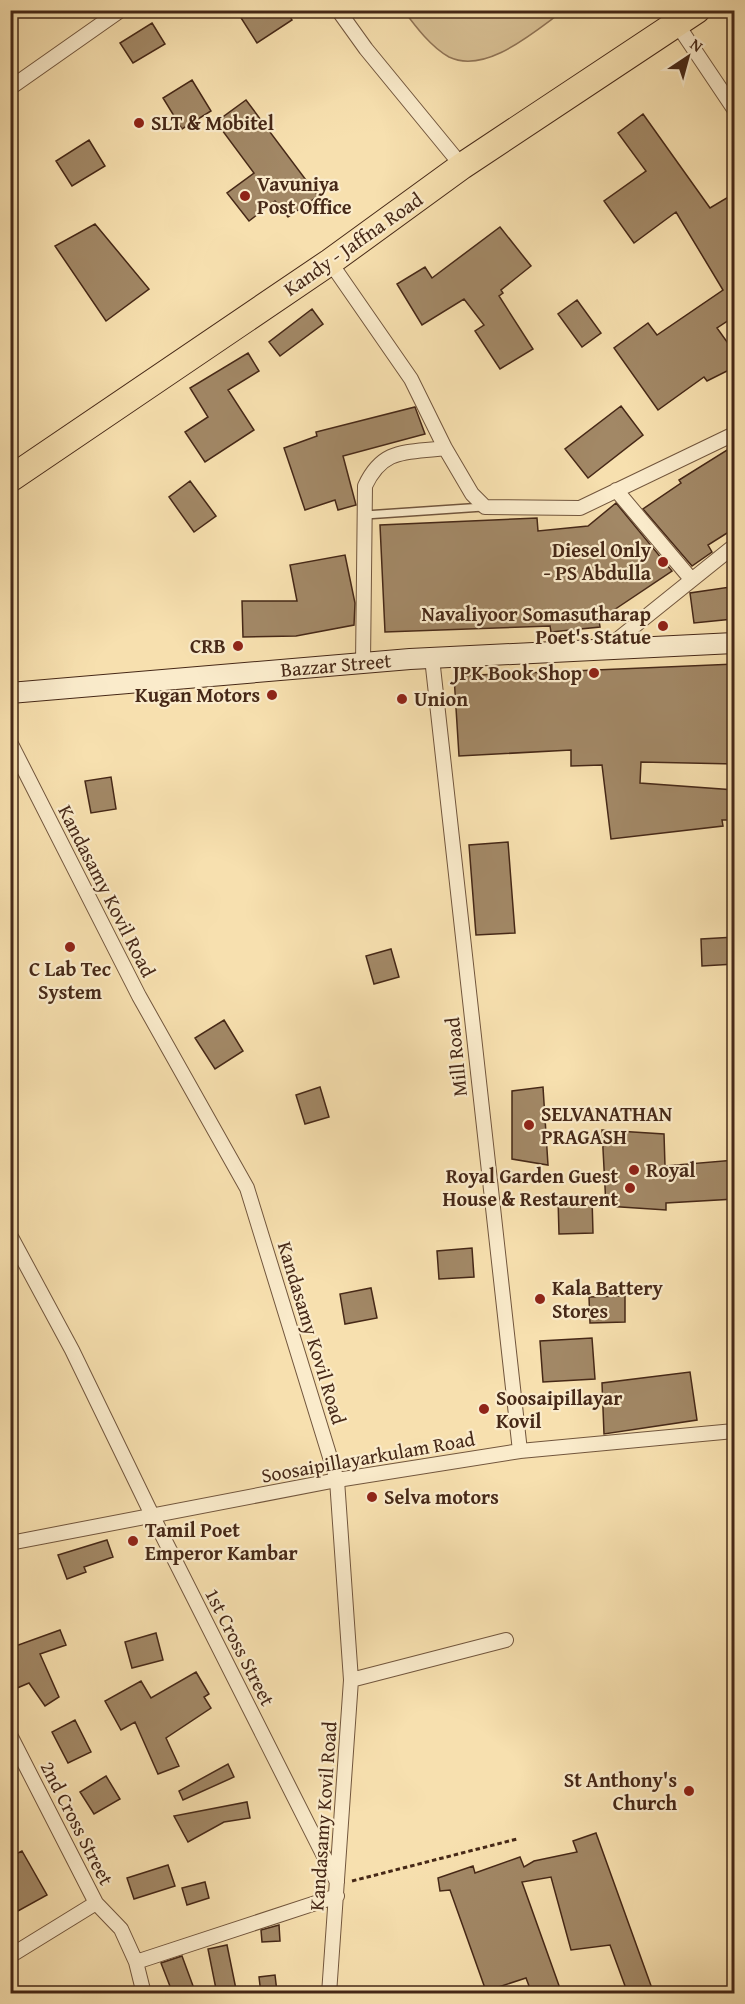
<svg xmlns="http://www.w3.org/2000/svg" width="745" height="2004" viewBox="0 0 745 2004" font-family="'Gentium Book Plus',serif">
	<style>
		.green { fill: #d9c195; stroke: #907456; stroke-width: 1.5 }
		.building { fill: #a28866; stroke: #462817; stroke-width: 1.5 }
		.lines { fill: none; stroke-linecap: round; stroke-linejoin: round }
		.lane-casing { stroke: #72563d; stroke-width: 10 }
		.street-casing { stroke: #72563d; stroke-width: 16 }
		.secondary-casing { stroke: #462817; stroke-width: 22 }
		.highway-casing { stroke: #462817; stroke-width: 28 }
		.path { stroke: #462817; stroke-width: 3; stroke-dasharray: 4.5 3; stroke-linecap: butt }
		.lane { stroke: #faebcb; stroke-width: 7 }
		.street { stroke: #faebcb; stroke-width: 14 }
		.secondary { stroke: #faebcb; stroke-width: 20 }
		.highway { stroke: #f7e0af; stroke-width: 26 }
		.poi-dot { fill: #8f2418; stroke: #faebcb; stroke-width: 2 }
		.labels { text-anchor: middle; stroke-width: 4.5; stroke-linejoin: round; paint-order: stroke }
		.poi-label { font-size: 20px; font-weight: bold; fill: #462817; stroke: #faebcb; text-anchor: start }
		.street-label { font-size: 20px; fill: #462817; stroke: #faebcb }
	</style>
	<rect width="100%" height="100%" fill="#f7e0af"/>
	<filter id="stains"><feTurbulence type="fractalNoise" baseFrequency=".00333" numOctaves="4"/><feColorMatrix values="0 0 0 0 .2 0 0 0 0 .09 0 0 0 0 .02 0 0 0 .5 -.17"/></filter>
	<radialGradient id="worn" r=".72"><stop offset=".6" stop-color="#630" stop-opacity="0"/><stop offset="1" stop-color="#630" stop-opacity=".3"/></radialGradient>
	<path class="green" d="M404,11H563C535,31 486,75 449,57C431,47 416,27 404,11Z"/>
	<path class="building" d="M236,10H286L292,20L257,43Z
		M152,23L165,44L133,63L120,43Z
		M192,80L211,111L182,129L163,98Z
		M246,100L318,196L288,217L275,201L249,221L227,193L254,173L216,122Z
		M643,114L710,208L735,193V316L717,328L735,353V367L707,381L704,377L658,410L614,348L648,323L657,335L723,290L676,212L634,243L604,201L646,171L618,133Z
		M89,140L105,166L72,186L56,161Z
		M95,224L149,289L106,321L55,246Z
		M500,227L531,266L501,290L503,293L499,296L533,349L500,369L475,331L484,325L464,299L422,325L397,284L425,267L432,278Z
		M577,300L601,333L582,347L558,314Z
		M312,309L323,324L280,356L269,342Z
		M248,353L259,371L228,390L254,430L205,462L185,432L208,417L190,388Z
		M621,406L643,435L588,478L565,449Z
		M415,407L425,434L343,456L356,505L338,510L335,500L305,510L284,448L317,436L316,432Z
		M735,445V528L708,545L712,552L692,566L643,509L681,483L679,480Z
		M190,481L216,516L194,532L169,497Z
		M616,503L672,571L599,620L600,627L551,632L550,626L385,632L380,525L537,518L538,531L588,526Z
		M345,555L355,603L354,625L296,636L243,637L242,601H297L290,565Z
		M730,587L733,619L694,623L690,593Z
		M735,664V764L641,762L640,783L735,790V820H722L723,826L611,839L602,765L571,766V750L459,756L454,676Z
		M111,777L116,809L91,813L85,781Z
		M508,842L515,933L476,935L469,845Z
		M735,937V964L702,966L701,939Z
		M391,949L399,977L374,984L366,956Z
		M224,1020L243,1051L215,1069L195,1038Z
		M320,1087L329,1117L305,1124L296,1095Z
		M543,1087L548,1165L512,1159V1091Z
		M602,1130L664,1134L665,1166L735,1160V1199L666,1203V1210L606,1206Z
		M558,1198H592L593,1233L559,1234Z
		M472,1248L474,1277L439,1279L437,1251Z
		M371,1288L377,1318L345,1324L340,1294Z
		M625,1296V1322L590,1323L589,1297Z
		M592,1338L595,1379L543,1382L540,1341Z
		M690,1372L697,1420L604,1434L602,1383Z
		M107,1540L113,1557L84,1567L86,1572L67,1579L58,1555Z
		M60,1630L66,1645L40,1654L59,1697L45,1706L29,1683L10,1691V1648Z
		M156,1633L163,1660L132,1668L125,1642Z
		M196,1672L209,1694L204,1697L211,1708L166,1738L179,1766L158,1774L135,1722L121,1730L105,1701L141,1681L151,1698Z
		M75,1720L91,1752L68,1763L52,1732Z
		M228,1764L234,1777L183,1800L179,1791Z
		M106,1776L120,1799L94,1814L80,1792Z
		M247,1802L250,1818L224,1822L188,1842L174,1816Z
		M596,1833L654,1994H628L610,1945L571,1950L551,1877L522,1882L562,1994H532L526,1978L486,1991L450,1890L440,1891L438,1878L473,1866L475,1873L520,1857L524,1867L534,1861L577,1852L573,1841Z
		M22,1851L47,1895L18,1911L10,1898V1857Z
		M168,1865L175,1886L134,1899L127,1878Z
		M205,1882L209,1898L187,1905L182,1888Z
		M279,1925L280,1941L262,1942L261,1930Z
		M227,1945L237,1994H217L208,1949Z
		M182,1956L196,1994H173L161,1963Z
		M275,1975L277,1992L261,1994L259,1977Z"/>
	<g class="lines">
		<defs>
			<path id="lane" d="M365,515L483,507"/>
			<path id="street" d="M338,10L366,49L462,166
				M677,24L734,109
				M10,88L121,10
				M330,262L411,379L445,448L472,494L485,507L580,508L734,434
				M616,490L691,579
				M607,648L734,546
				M432,658L520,1451
				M363,663L365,486C383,447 407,453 445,448
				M10,742L139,996L247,1188L337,1480L351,1680L329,1994
				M10,1235L72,1350L152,1515L337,1882
				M10,1543L337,1480L520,1451L734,1431
				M351,1680L506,1640
				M10,1735L96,1903L10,1956
				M96,1903L121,1929L136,1962
				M144,1994L136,1962L337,1896"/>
			<path id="secondary" d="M10,693L410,659L734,643"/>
			<path id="highway" d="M10,479L330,262L462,166L697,10"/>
		</defs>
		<use href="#lane" class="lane-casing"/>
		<use href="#street" class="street-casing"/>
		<use href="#secondary" class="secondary-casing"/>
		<use href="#highway" class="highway-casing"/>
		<path class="path" d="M352,1881L517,1839"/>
		<use href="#lane" class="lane"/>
		<use href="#street" class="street"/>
		<use href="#secondary" class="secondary"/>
		<use href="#highway" class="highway"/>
	</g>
	<g class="poi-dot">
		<circle cx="139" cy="123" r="6"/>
		<circle cx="245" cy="196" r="6"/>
		<circle cx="663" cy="562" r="6"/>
		<circle cx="663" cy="626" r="6"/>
		<circle cx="238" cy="646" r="6"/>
		<circle cx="594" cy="673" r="6"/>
		<circle cx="272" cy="695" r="6"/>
		<circle cx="402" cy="699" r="6"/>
		<circle cx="70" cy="947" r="6"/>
		<circle cx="529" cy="1125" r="6"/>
		<circle cx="634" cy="1170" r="6"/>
		<circle cx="630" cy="1188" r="6"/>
		<circle cx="540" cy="1299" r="6"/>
		<circle cx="484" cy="1409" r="6"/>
		<circle cx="372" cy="1497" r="6"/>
		<circle cx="133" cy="1541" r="6"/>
		<circle cx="689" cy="1791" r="6"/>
	</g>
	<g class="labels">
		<g class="poi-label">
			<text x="151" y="130">SLT &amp; Mobitel</text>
			<text x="257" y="191">Vavuniya<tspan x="257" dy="23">Post Office</tspan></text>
			<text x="651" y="557" text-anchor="end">Diesel Only<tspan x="651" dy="23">- PS Abdulla</tspan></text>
			<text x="651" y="621" text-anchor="end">Navaliyoor Somasutharap<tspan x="651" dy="23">Poet's Statue</tspan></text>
			<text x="226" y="653" text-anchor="end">CRB</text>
			<text x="582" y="680" text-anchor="end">JPK Book Shop</text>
			<text x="260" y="702" text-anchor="end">Kugan Motors</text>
			<text x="414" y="706">Union</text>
			<text x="70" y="976" text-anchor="middle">C Lab Tec<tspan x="70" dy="23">System</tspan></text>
			<text x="541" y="1121">SELVANATHAN<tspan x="541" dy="23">PRAGASH</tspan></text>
			<text x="646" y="1177">Royal</text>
			<text x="618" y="1183" text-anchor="end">Royal Garden Guest<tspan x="618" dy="23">House &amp; Restaurent</tspan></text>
			<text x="552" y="1295">Kala Battery<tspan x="552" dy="23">Stores</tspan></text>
			<text x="496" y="1405">Soosaipillayar<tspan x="496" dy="23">Kovil</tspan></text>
			<text x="384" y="1504">Selva motors</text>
			<text x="145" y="1537">Tamil Poet<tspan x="145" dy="23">Emperor Kambar</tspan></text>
			<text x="677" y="1787" text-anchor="end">St Anthony's<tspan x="677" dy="23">Church</tspan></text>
		</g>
		<g class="street-label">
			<text transform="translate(353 244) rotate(-35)" y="7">Kandy - Jaffna Road</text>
			<text transform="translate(336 665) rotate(-5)" y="7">Bazzar Street</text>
			<text transform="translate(107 891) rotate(63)" y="7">Kandasamy Kovil Road</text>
			<text transform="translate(456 1057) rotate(-96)" y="7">Mill Road</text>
			<text transform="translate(312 1333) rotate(73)" y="7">Kandasamy Kovil Road</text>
			<text transform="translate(368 1457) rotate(-10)" y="7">Soosaipillayarkulam Road</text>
			<text transform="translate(240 1647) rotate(63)" y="7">1st Cross Street</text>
			<text transform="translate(323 1816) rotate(-86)" y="7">Kandasamy Kovil Road</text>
			<text transform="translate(77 1823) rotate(63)" y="7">2nd Cross Street</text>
		</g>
	</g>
	<rect width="745" height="2004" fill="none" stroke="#f7e0af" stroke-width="36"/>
	<rect x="12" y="12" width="721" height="1980" fill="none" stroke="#462817" stroke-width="3"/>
	<rect x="18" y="18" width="709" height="1968" fill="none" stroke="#462817" stroke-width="1.5"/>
	<g transform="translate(688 57) rotate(36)" stroke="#faebcb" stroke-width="4.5" paint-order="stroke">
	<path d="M0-4.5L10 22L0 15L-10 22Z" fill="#462817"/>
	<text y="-9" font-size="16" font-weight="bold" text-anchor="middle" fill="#462817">N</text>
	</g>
	<rect width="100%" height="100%" filter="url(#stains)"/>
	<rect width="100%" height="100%" fill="url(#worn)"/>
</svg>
